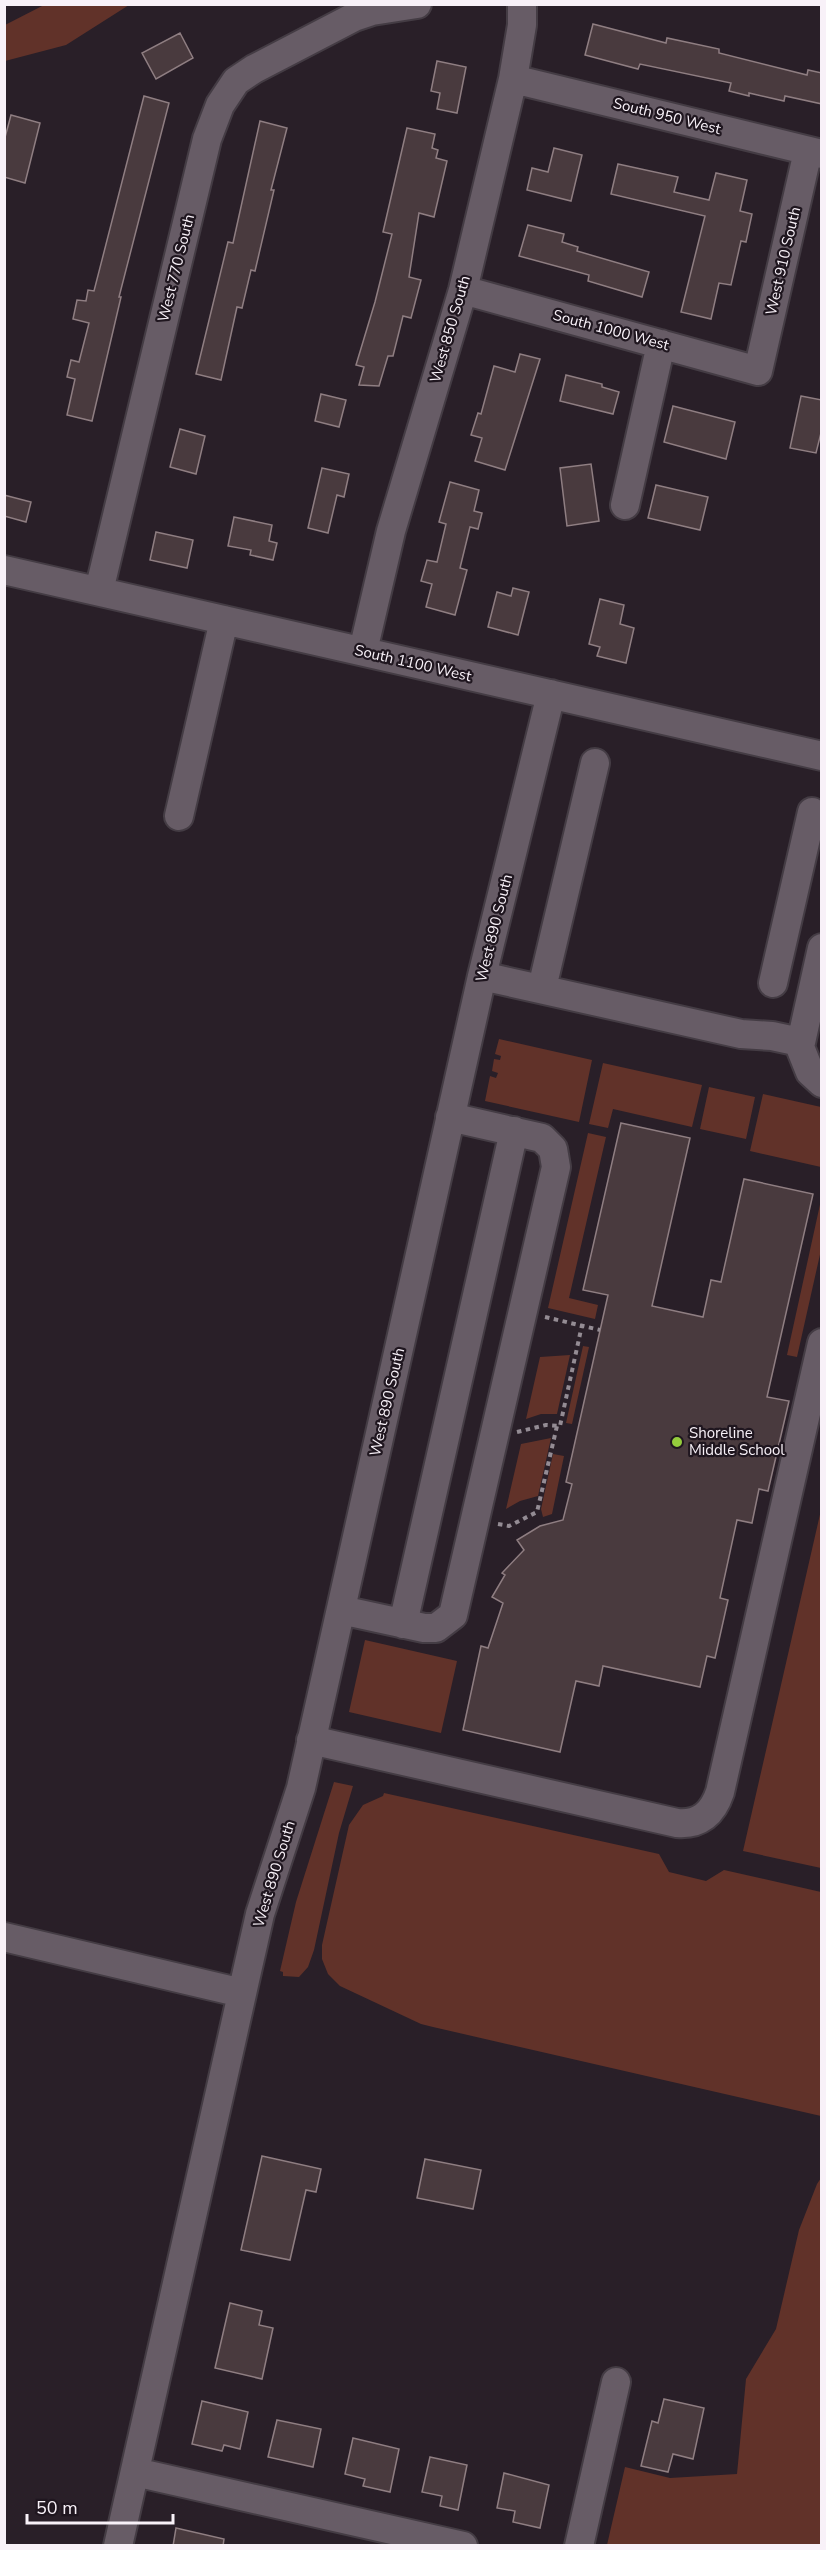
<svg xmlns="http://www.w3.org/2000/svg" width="826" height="2550" viewBox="0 0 826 2550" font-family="'Nunito Sans',sans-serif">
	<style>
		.green { fill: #613229 }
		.building { fill: #493a3e; stroke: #8f7e82; stroke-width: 1.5 }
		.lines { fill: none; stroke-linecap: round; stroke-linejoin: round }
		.minor-casing { stroke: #443c44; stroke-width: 32 }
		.path { stroke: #948c94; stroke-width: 4; stroke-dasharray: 4.5 4.5; stroke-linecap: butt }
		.minor { stroke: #675c66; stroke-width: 28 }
		.poi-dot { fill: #94cc3c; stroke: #1f161f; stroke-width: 2 }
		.labels { text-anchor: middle; stroke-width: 4.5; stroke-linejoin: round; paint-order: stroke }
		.street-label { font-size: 15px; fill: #f8f1f8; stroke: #1f161f }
		.poi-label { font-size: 15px; fill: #f8f1f8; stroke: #1f161f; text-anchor: start }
	</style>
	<rect width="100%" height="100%" fill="#291f28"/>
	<path class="green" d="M44,5L45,4L129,5L66,45L5,61V25Z
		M499,1039L592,1060L579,1122L485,1101L490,1076L496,1078L498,1073L492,1071L494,1059L500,1060L501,1056L495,1054Z
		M603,1063L702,1085L692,1127L613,1109L608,1128L589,1124Z
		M709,1087L755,1097L746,1139L700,1129Z
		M763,1094L821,1107V1167L750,1151Z
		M588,1133L606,1137L569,1298L598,1305L595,1319L548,1308Z
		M821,1200V1250L797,1357L787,1355Z
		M583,1346L589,1347L572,1424L566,1423Z
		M570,1355L557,1414H541L526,1419L540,1357Z
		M551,1438L538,1496L520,1501L506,1509L521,1444Z
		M553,1454L564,1456L552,1514L543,1517L541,1509Z
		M821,1510V1868L743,1851Z
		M365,1640L457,1661L441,1733L349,1712Z
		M334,1782L353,1786L339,1833L314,1950L308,1967L299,1977L283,1976V1972L280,1971L296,1902Z
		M384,1793L659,1854L669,1872L706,1881L724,1870L821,1892V2116L433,2027L421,2024L340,1986L328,1974L322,1959V1945L349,1825L363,1805L383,1796Z
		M821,2178V2545H607L625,2467L670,2478L737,2474L746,2379L776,2329L799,2230L817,2184Z"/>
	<path class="building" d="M593,24L666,43L667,38L719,49V53L807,75L808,70L822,73V104L785,96L784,101L749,93V96L729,91L731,83L640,64L638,69L585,55Z
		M180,33L193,58L156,79L142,53Z
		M437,61L466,67L457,113L437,109L440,93L431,91Z
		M144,96L169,103L119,297H121L92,421L67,415L75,379L67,377L71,360L79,362L89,323L73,319L77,300L86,301L88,290L94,291Z
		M11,115L40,123L25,183L4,177V141Z
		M260,121L287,128L271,190H274L255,271L251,270L242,308L237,307L221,380L196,374L228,242L233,243Z
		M407,128L435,134L432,148L438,150L436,158L447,161L434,217L419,213L409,277L421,280L411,318L403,316L393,356H388L379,386L359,385L364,367L356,365L375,302L392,234L383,232Z
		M554,148L582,155L571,201L527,190L532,168L548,172Z
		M618,164L678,177L674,192L709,200L716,173L747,180L740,211L752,214L746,242L741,241L731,285L719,283L711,319L681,312L705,216L611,194Z
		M528,225L564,234L562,242L578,247L577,251L649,272L642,297L588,281L589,275L519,256Z
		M520,354L540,359L505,470L475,461L482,438L471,435L478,413L481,414L494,366L515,372Z
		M566,375L602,384V387L619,392L613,414L560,401Z
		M321,394L346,400L339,427L315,421Z
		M801,396L822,400V429L816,453L790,448Z
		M673,406L735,422L726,459L664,442Z
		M180,429L205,436L196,474L170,467Z
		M591,464L599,521L567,526L560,468Z
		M322,468L349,474L344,497L337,495L328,533L308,528Z
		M450,482L479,490L474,511L482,513L478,529L470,527L460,568L467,570L455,615L426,607L432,584L421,581L427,560L437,562L446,524L439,522Z
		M656,485L708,497L700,530L648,518Z
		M4,495L31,502L26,522L4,516Z
		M234,517L272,525L269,541L277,543L273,560L250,555L251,550L228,546Z
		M156,532L193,540L187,568L150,560Z
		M513,588L529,592L518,635L488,627L497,592L511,596Z
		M600,599L624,605L620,624L634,628L626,663L597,656L600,647L589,644Z
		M621,1123L690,1138L652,1306L703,1317L711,1280L721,1282L744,1179L813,1194L767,1397L789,1401L768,1491L759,1489L752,1523L737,1520L720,1598L728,1600L715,1658L707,1656L700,1687L603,1666L599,1686L576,1681L560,1752L463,1730L481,1646L488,1648L503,1603L492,1597L505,1575L502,1573L524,1550L517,1540L540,1526L563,1520L572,1484L566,1482L608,1295L583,1290Z
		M262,2156L321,2169L316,2192L306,2190L290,2260L241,2250Z
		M425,2159L481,2170L473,2209L417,2198Z
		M230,2303L262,2311L259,2325L273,2328L262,2379L215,2368Z
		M664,2399L704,2408L693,2459L673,2454L668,2472L641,2466L652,2421L658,2423Z
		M202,2401L248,2412L240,2449L224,2445L222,2451L192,2444Z
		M277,2420L321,2429L313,2467L268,2457Z
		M353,2438L399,2449L390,2492L363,2486L365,2479L345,2474Z
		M430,2457L467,2465L458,2510L440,2506L442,2496L422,2492Z
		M504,2473L549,2485L540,2528L513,2522L515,2511L497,2508Z
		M176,2528L224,2539L223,2546H173Z"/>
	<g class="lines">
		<defs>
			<path id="minor" d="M513,79L822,154
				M463,290L758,371L808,151
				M625,505L661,344
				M4,570L822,756
				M99,591L207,139L220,105L236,81L254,69L354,17L372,11L417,4
				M363,651L391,531L463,290L513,79L522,25V4
				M179,816L224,620
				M822,948L800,1047L810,1072L822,1083
				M482,976L741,1034L772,1036L800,1042
				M773,983L812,812
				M542,988L595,763
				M341,1610L424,1628H436L453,1615L556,1167L553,1149L542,1138L450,1117
				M403,1624L514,1131
				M311,1740L677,1823C700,1825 713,1813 720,1792L822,1343
				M4,1937L242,1993
				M135,2472L463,2546
				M118,2546L248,1967L260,1914L301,1788L482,976L551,694
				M579,2546L616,2382"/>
		</defs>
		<use href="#minor" class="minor-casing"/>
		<path class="path" d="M545,1317L600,1330
			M517,1432L546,1425L560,1426L582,1325
			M498,1524L509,1526L537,1512L557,1426"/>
		<use href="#minor" class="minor"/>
	</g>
	<circle class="poi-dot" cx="677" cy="1442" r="6"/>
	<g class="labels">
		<g class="street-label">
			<text transform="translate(667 116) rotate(14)" y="5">South 950 West</text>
			<text transform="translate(783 261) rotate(-77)" y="5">West 910 South</text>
			<text transform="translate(176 268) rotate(-76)" y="5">West 770 South</text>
			<text transform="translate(450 329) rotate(-74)" y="5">West 850 South</text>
			<text transform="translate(611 330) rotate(15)" y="5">South 1000 West</text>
			<text transform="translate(413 663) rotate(13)" y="5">South 1100 West</text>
			<text transform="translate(494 928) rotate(-76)" y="5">West 890 South</text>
			<text transform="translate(387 1402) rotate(-77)" y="5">West 890 South</text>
			<text transform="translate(274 1874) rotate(-73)" y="5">West 890 South</text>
		</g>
		<g class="poi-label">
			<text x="689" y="1438">Shoreline<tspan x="689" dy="17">Middle School</tspan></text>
		</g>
	</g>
	<rect width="826" height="2550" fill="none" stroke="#f8f1f8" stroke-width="12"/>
	<path d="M27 2514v9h146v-9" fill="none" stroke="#f8f1f8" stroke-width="3"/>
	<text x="36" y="2514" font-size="18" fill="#f8f1f8" stroke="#1f161f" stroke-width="4.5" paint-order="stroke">50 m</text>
</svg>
